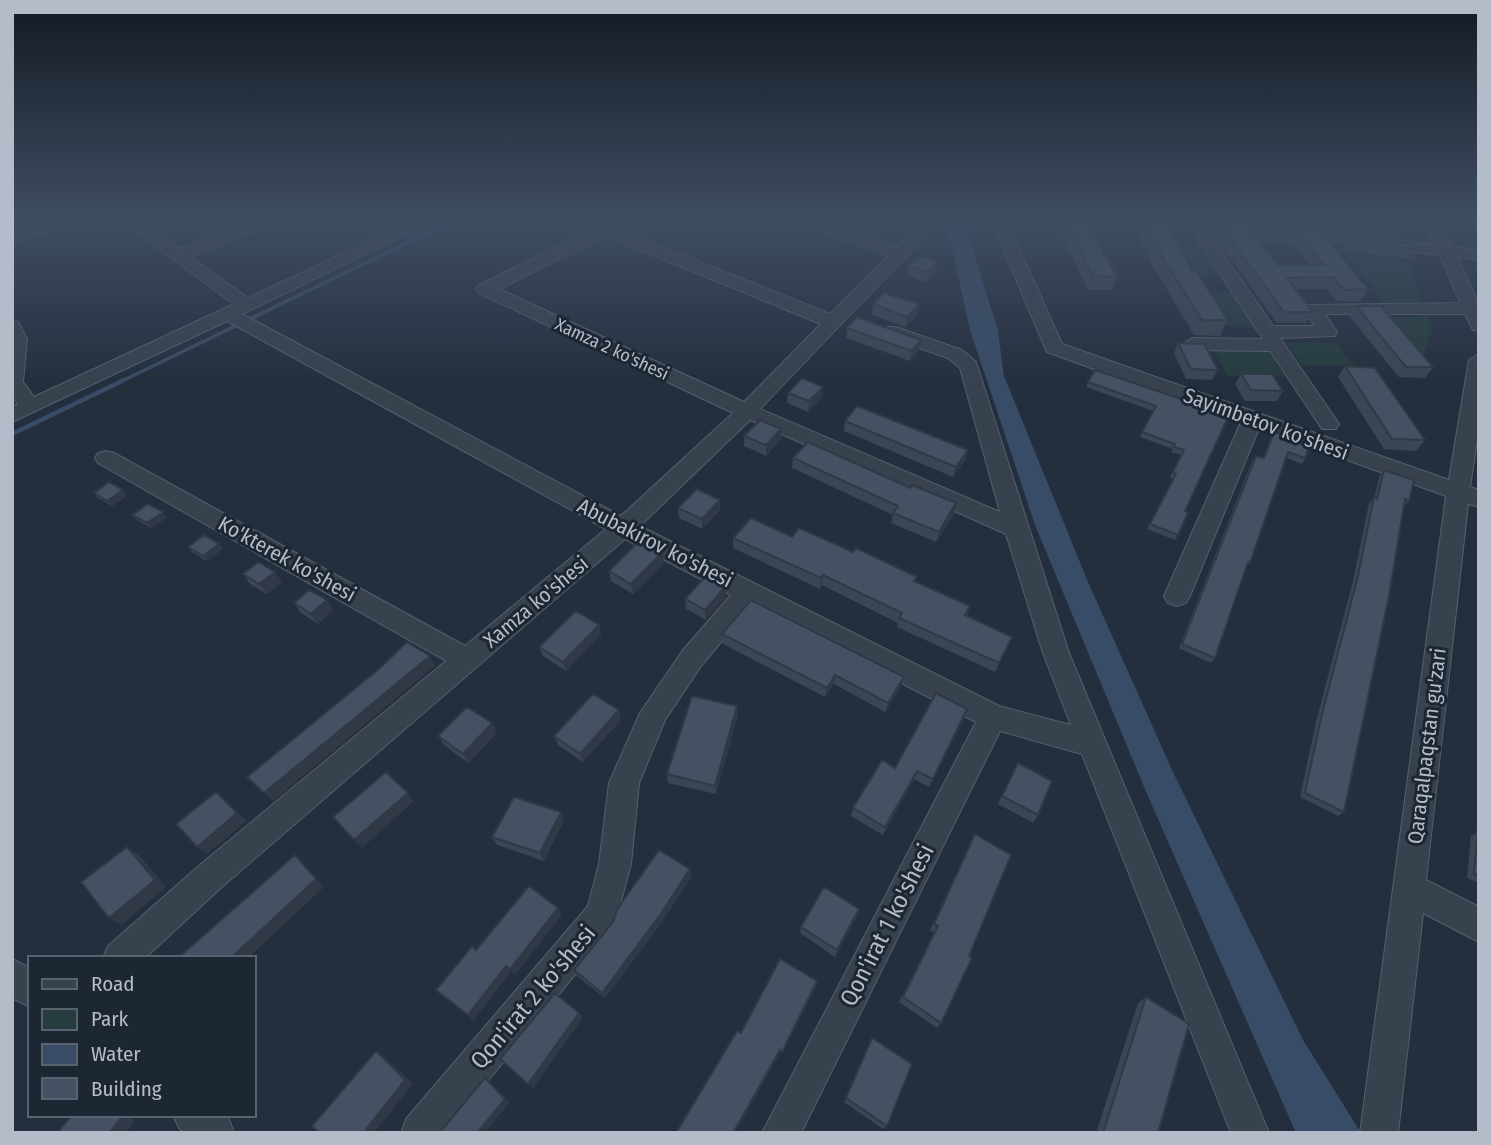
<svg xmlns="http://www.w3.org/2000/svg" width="1491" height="1145" viewBox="0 0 1491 1145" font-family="'Fira Sans Condensed',sans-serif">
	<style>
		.green { fill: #263c3f }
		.water { fill: #394c67 }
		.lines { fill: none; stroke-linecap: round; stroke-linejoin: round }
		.stream-far1 { stroke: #394c67; stroke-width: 3.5 }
		.stream { stroke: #394c67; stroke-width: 4.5 }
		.minor-casing { stroke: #565f6c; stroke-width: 2 }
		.minor { fill: #38414e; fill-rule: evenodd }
		.wall { fill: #3b4654; fill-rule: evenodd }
		.shaded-wall { fill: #303945 }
		.building { fill: #455162; stroke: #303945; stroke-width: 2; fill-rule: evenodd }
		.labels { text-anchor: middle; stroke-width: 6; stroke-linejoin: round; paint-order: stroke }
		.far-street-label { font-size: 18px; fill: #b4bcc9; stroke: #1d2633 }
		.street-label { font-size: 21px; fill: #b4bcc9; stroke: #1d2633 }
		.near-street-label { font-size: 24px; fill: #b4bcc9; stroke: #1d2633 }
	</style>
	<rect width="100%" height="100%" fill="#242f3e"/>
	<path class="green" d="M1176,244L1200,245L1220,275H1196Z
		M1345,254L1407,261L1423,301L1385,303Z
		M1207,292H1232L1256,327H1229Z
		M1426,316L1433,327L1423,358L1390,317Z
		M1286,342L1337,343L1354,366L1302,365Z
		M1213,351H1268L1285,377L1228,376Z"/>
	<path class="water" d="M946,221H964L998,331L1004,376L1088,582L1172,770L1303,1040L1361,1133H1296L1147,794L1035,525L970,330Z"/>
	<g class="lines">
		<path class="stream-far1" d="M120,382L452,221"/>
		<path class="stream" d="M12,434L124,380"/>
		<defs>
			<path id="minor" d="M49,221H72L70,224L12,244V234Z
				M121,221H139L179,249L253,221H275L273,224L190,257L248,298L413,221H434L242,314L621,516L733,413L479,293L476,289L479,285L592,230L575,221H597L830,314L889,255L797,224L795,221H819L897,247L918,225L917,221H933L932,229L760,409L1000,512L960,368L948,358L882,335L880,331L882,327H896L962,350L976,362L1069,653L1269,1133H1231L1082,754L1000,731L801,1133H762L976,722L752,605L701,666L665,720L639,783L631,864L614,927L445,1133H401L406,1119L588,906L599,864L609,783L640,713L683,650L731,595L625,539L223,886L145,958H103L108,946L201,864L446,661L98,463L95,458L98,453L106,451L114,453L465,646L606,529L227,321L12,422V407L18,404L12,395V321L18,322L27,339L23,382L34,397L234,304ZM606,236L821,324L744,402L499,289ZM750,420L1006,534L1043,653L1071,725L999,706L640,526Z
				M991,221H1007L1062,344L1449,480L1469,360L1479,354V427L1470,487L1479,490V507L1468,504L1426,880L1479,907V942L1423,913L1398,1133H1360L1446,496L1259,428L1190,596L1186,603L1177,606L1168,603L1164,596L1241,422L1047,352Z
				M1198,221H1245L1255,226C1245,235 1208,229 1198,221Z
				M1425,221H1441L1452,247L1479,250V260L1457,257L1479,305V331L1473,330L1465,314H1325L1337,332L1335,336L1280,338L1339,424L1336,429H1322L1270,351L1192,350L1183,344L1192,338L1263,339L1196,238L1198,235H1210L1273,326H1315L1303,309L1306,305L1460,303L1440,255L1294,237L1286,232L1288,229L1435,245Z
				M12,959L30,968V1007L12,998Z
				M173,1115H223L229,1119L234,1133H184L179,1128Z"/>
		</defs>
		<use href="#minor" class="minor-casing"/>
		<use href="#minor" class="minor"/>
	</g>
	<path class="wall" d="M1059,221H1086L1117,277L1112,290H1088L1057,227Z
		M1214,221H1236L1321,232L1368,289L1361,301H1337L1326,289H1295L1313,312L1306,323H1277L1210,229ZM1259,240L1292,245L1309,265H1278Z
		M1258,221H1299L1297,225Z
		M1335,221H1402L1405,229L1400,238L1338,230Z
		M1145,222L1192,271L1228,320L1220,336L1194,335L1154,268L1139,237Z
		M1350,236L1416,249L1410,259L1346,251L1344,246Z
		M909,266L936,272L926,282L907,276Z
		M873,304H919L917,314L906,327L872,315Z
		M1356,306L1433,367L1425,378L1399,377L1350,317Z
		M847,328L919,350L910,361L846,338Z
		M1178,343L1218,370L1212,380L1186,379L1174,353Z
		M1345,366L1425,440L1416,451L1384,449L1338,377Z
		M1241,374L1283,391L1277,401H1245L1235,384Z
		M1088,382L1229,415L1185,511L1178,535L1175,540L1147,529L1174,479L1170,478L1181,455L1171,452L1173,449L1140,437L1153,411L1086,387Z
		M788,393L822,397L808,412L787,403Z
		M845,421L968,450L965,460L953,477L844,431Z
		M1274,432L1305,458L1302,464L1286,458L1250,563L1246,568L1215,658L1211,663L1179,648L1252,461L1256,456L1263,458L1271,437Z
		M744,436L781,439L766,456L744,446Z
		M793,458L910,488L954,514L936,542L891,523L893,515L792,468Z
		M1384,470L1409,501L1404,506L1344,812L1338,816L1300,797L1316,722L1353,581L1369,503L1374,498L1380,475Z
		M94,493L127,496L112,506L98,498Z
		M678,508L720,510L702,529L679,518Z
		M132,515L166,518L151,528L137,520Z
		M792,537L916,582L970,606L967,616L1012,637L995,672L897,627L898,623L822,585L820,589L733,548V538Z
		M219,544L223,549L207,561L192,552L188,547Z
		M663,552L664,563L633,594L611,581L609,571Z
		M243,574L282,582L267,594L250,584Z
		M725,587L726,597L706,620L686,609L685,599Z
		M294,603L333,610L318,624L301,613Z
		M599,625L601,635L566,671L543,656L539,647Z
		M722,634L901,686L885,712L834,684L825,697L723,644Z
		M738,715L716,794L668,783L667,774Z
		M964,719L929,787L914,779L883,835L851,816L853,808L895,768Z
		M621,720L583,762L558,745L554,736Z
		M497,733L468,763L444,745L438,736Z
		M1018,763L1038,815L1033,823L998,804Z
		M1479,804V883L1467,878L1471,836L1476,834Z
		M561,812L564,820L544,861L497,845L492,837Z
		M971,842L969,956L941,1023L937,1028L899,1002L934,933L930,930Z
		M690,869L691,877L662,922L605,998L577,976L574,970Z
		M857,916L835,957L800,933L801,927Z
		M1146,997L1161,1118L1158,1133H1096L1138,1003Z
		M870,1043L887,1126L883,1129L844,1102Z"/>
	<path class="shaded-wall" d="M938,262L936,272L926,282L928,272Z
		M919,304L917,314L906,327L907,317Z
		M921,340L919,350L910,361L912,351Z
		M823,387L822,397L808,412L809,401Z
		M781,429V439L766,456V445Z
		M968,450L965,460L953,477L956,467Z
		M123,490L127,496L112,506L107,501Z
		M720,500V510L702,529V519Z
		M956,503L954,514L936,542L939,532Z
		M163,512L166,518L151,528L147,523Z
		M219,544L223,549L207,561L203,556Z
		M663,552L664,563L633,594L631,584Z
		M275,572L282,582L267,594L259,584Z
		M823,575L822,585L820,589L821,578Z
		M725,587L726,597L706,620L705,610Z
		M327,600L333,610L318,624L311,614Z
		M599,625L601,635L566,671L563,662Z
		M430,656L435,666L273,801L264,793Z
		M835,675L834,684L825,697L827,688Z
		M904,677L901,686L885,712L888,703Z
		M737,706L738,715L716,794L715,786Z
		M967,709L964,719L929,787L933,779Z
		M619,710L621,720L583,762L580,754Z
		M492,723L497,733L468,763L463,754Z
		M917,771L914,779L883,835L885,827Z
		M216,792L247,821L207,854L197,847Z
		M408,793L414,801L362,848L354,840Z
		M561,812L564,820L544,861L540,853Z
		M127,847L139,855L166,887L121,925L109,918Z
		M295,855L324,887L248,958H231Z
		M690,869L691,877L662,922L605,998L602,993Z
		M558,908L562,915L515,975L510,969Z
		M859,909L857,916L835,957L837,950Z
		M506,966L511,972L473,1021L468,1015Z
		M817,981L816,987L781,1056L782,1052Z
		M579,1013L583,1018L533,1088L528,1084Z
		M780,1050L779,1055L735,1133H733Z
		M376,1051L384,1056L413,1084L374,1133H363Z
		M485,1078L490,1082L510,1102L485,1133H477Z
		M117,1115H126L135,1121L126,1133H109Z"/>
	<path class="building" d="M1065,221H1086L1117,277L1093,276Z
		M1217,221H1236L1321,232L1368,289L1344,290L1333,277L1287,278L1313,312H1284ZM1249,228L1298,234L1324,265H1278Z
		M1343,221H1402L1405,229Z
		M1145,222L1167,223L1192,271H1196L1228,320H1202L1160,253Z
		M1350,236L1414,244L1416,249L1352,241Z
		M919,256L938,262L928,272L909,266Z
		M884,293L919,304L907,317L873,304Z
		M1356,306H1381L1433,367H1406Z
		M857,317L921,340L912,351L847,328Z
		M1178,343L1204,344L1218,370L1191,369Z
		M1345,366L1375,368L1425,440L1392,439Z
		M1095,370L1229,415L1185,511L1188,513L1178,535L1150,524L1176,474L1173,472L1184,450L1174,447L1175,444L1142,432L1156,406L1088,382Z
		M1241,374H1272L1283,391L1251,390Z
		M802,378L823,387L809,401L788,393Z
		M857,406L968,450L956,467L845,421Z
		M760,420L781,429L766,445L744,436Z
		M1274,432L1311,444L1305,458L1288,452L1250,563L1248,562L1215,658L1182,644L1256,456L1264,458Z
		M808,442L910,488L912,485L956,503L939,532L893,513L898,506L793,458Z
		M1384,470L1414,480L1409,501L1405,499L1389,596L1344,812L1305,793L1321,718L1358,576L1374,497L1377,499Z
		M109,482L123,490L107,501L94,493Z
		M697,489L720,500L702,519L678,508Z
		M148,504L163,512L147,523L132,515Z
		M751,518L792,537L799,528L853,552L856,548L917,577L914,581L970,606L965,615L1012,637L999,663L899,618L902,613L823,575L821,578L733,538Z
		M204,535L219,544L203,556L188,547Z
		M640,540L663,552L631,584L609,571Z
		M258,562L275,572L259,584L243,574Z
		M705,577L725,587L705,610L685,599Z
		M309,590L327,600L311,614L294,603Z
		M751,600L904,677L888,703L835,675L827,688L722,634Z
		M576,611L599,625L563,662L539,647Z
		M407,642L430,656L264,793L247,777L380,668Z
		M936,693L967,709L933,779L917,771L885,827L853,808L882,760L895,768Z
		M593,694L619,710L580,754L554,736Z
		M692,696L737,706L715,786L667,774Z
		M467,707L492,723L463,754L438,736Z
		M1018,763L1052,781L1038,815L1002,796Z
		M386,772L408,793L354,840L333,817Z
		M216,792L237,813L197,847L176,824Z
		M514,797L561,812L540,853L492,837Z
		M1478,832L1479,833V876L1474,874Z
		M975,834L1011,855L969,956L972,958L941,1023L903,997L938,926L934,924Z
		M127,847L155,880L109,918L81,882Z
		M659,850L690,869L660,915L602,993L574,970L613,922L618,908Z
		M295,855L316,879L231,958H178Z
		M529,886L558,908L510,969L506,966L468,1015L436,990L472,946L476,950Z
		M824,887L859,909L837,950L801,927Z
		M780,959L817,981L782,1052L780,1050L733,1133H676L737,1031L741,1033Z
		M555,993L579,1013L528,1084L500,1059Z
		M1146,997L1189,1024L1158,1133H1103Z
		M872,1038L912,1064L887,1126L846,1098Z
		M376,1051L405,1080L363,1133H319L312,1126Z
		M485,1078L505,1099L477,1133H433L440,1132Z
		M72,1115H117L121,1118L109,1133H57Z"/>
	<linearGradient id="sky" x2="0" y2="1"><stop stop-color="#141a22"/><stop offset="0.58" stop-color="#3f4d63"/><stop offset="1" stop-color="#3f4d63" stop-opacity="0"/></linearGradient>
	<rect width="1491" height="381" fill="url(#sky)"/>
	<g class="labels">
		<g class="far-street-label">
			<text transform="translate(612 349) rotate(25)" y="6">Xamza 2 ko'shesi</text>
		</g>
		<g class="street-label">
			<text transform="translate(1266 424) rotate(20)" y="7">Sayimbetov ko'shesi</text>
			<text transform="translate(655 543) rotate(27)" y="7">Abubakirov ko'shesi</text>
			<text transform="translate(287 559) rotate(29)" y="7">Ko'kterek ko'shesi</text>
			<text transform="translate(536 602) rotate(-40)" y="7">Xamza ko'shesi</text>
			<text transform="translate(1427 746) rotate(-83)" y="7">Qaraqalpaqstan gu'zari</text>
		</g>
		<g class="near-street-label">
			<text transform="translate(887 925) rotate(-63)" y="8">Qon'irat 1 ko'shesi</text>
			<text transform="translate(533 997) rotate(-50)" y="8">Qon'irat 2 ko'shesi</text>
		</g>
	</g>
	<rect width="1491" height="1145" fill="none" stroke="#b4bcc9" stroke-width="28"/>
	<rect x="28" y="956" width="228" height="161" fill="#1d2633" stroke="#59626f" stroke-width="2"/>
	<rect x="42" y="979" width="35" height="10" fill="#38414e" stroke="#59626f" stroke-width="2"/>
	<text x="91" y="991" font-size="21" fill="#b4bcc9">Road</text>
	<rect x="42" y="1009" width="35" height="21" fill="#263c3f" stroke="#59626f" stroke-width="2"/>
	<text x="91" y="1026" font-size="21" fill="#b4bcc9">Park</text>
	<rect x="42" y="1044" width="35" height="21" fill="#394c67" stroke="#59626f" stroke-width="2"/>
	<text x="91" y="1061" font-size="21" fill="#b4bcc9">Water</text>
	<rect x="42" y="1078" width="35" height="21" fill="#455162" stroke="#59626f" stroke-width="2"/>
	<text x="91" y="1096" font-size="21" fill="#b4bcc9">Building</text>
</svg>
